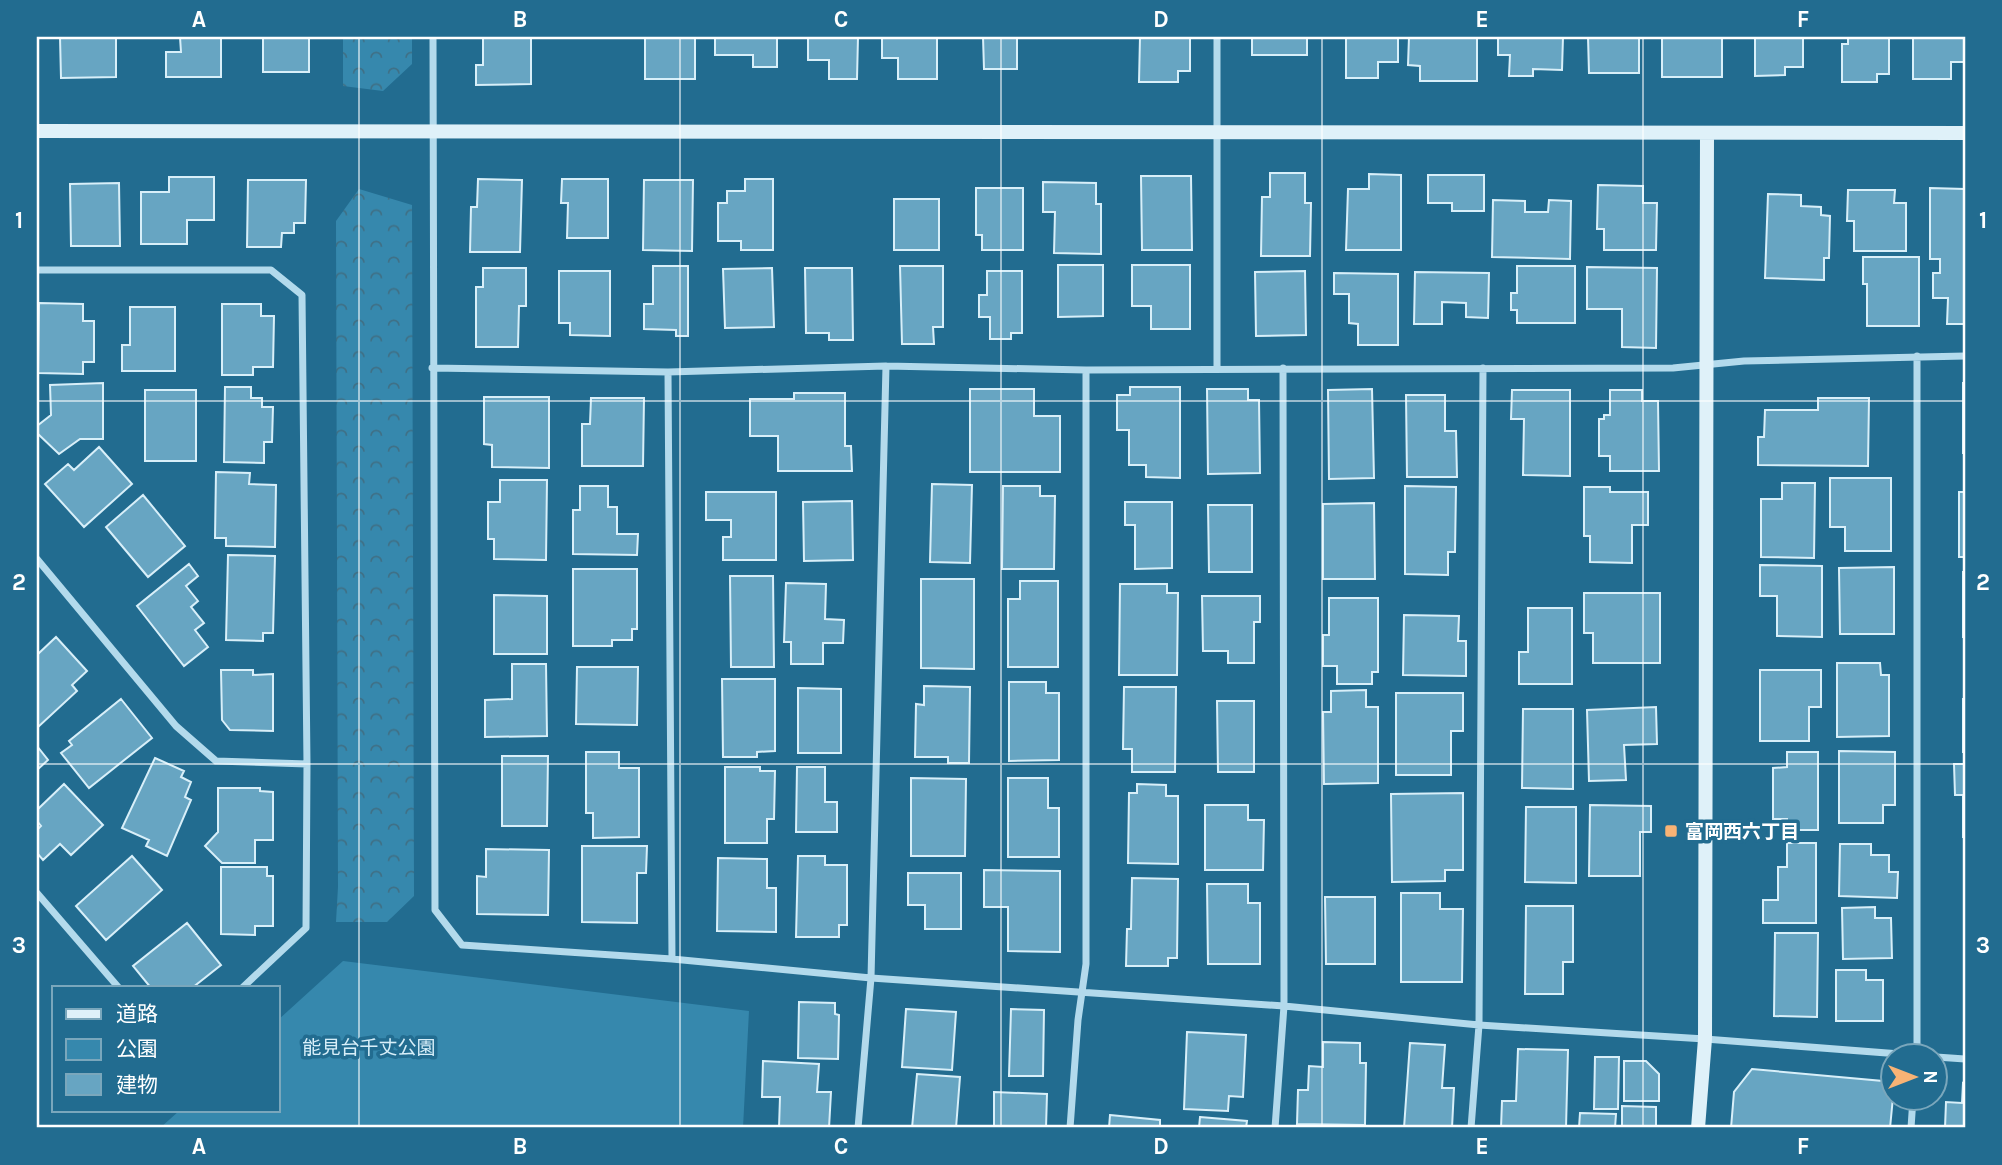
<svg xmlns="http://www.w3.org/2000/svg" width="2002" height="1165" viewBox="0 0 2002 1165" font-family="Karla,'Noto Sans JP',sans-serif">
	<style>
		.green { fill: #3688ad }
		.forest { fill: url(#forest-crowns) }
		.building { fill: #67a5c2; stroke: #d8eff9; stroke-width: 2 }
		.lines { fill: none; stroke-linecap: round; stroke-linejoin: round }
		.street { stroke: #b3daec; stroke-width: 7 }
		.secondary { stroke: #dff1f9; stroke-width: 14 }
		.grid { fill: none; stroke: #fff; stroke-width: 2; stroke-opacity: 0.55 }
		.poi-dot { fill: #f8b375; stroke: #226c90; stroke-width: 2.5 }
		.labels { text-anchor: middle; stroke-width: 7; stroke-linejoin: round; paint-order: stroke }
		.poi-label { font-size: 19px; font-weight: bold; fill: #fff; stroke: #226c90; text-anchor: start }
		.park-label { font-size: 19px; fill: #d8eff9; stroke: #226c90 }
		.neatline { fill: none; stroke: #fff; stroke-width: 2.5 }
		.grid-label { font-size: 23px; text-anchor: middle; font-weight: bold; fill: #fff }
	</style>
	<defs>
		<pattern id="forest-crowns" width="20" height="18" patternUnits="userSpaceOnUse" patternTransform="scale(1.75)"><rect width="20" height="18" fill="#3688ad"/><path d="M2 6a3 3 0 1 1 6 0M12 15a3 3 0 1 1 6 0" fill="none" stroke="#3f7086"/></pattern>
	</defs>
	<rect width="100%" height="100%" fill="#226c90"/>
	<path class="green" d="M343,961L749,1011L743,1128H160L179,1111H278V1020Z"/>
	<path class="forest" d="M343,37H412V64L383,91L343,86Z
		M359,189L412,205L414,896L387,922H336L338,887L336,221Z"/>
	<path class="building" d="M60,37H116V77L61,78Z
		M180,37H221V77H166V52H181Z
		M263,37H309V72H263Z
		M483,37H531V84L476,85V65H483Z
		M645,37H695V79H645Z
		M715,37H777V67H753V55H715Z
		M808,37H858L857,79H829V60H808Z
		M882,37H937V79H898V58H882Z
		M983,37H1017V69H984Z
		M1140,37H1190V71H1178V82H1139Z
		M1252,37H1307V55H1252Z
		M1331,37H1398V62H1378V78H1346V38Z
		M1409,37H1477V81H1420V66L1408,65Z
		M1498,37H1563L1562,70L1533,69V76H1509L1510,55H1498Z
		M1588,37H1639V73H1589Z
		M1662,37H1722V77H1662Z
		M1755,37H1803V67H1785V75L1755,76Z
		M1848,37H1889V74H1877V82H1842V44H1848Z
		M1913,37H1965V62H1951V79H1913Z
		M1270,173H1305V203H1311L1310,256H1261L1262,197H1270Z
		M1369,174L1401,175V250H1346L1348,189H1369Z
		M1428,175H1484V211H1452V203H1428Z
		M1141,176H1191L1192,250H1142Z
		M169,177H214V220H187V244H141V192H169Z
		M478,179L522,180L520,252H470L471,207H477Z
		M562,179H608V238H567L568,203H561Z
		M745,179H773V250H741V241H718V203H727V191H745Z
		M248,180H306L305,223H294V233H282L281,247H247Z
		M644,180H693L692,251L643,250Z
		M1043,182L1096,183V204H1101V254L1054,253L1055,212H1043Z
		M119,183L120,246H71L70,184Z
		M1598,185L1643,186V203H1657L1656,250H1604V229H1597Z
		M976,188H1023V250H982V235H976Z
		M1930,188L1965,189V324H1947L1948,298H1933V273H1940V259H1930Z
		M1848,190H1895L1894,203H1906V251H1854V221H1847Z
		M1768,194L1801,195V206L1821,207V215L1830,216L1829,258H1824V280L1765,278Z
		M894,199H939V250H894Z
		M1493,200L1525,201V212H1548L1549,200L1571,201L1570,259L1492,257Z
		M1863,257H1919V326H1867V284H1863Z
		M1058,265H1103V316L1058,317Z
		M1132,265H1190V329H1151V306H1132Z
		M653,266H688V336H676V330L644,329V304H653Z
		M900,266H943V327H933L934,344H902Z
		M1517,266H1575V323H1517V310H1511V293H1517Z
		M1587,267L1657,268L1656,348L1622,347V309H1587Z
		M483,268H526V306H519L518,347H476V287H483Z
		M772,268L774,327L725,328L723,269Z
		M805,268H852L853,340H829V333H806Z
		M559,271H610V336L570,335V323H559Z
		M987,271H1022V333H1011V339H990V317H979V295H987Z
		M1305,271L1306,335L1256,336L1255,272Z
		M1415,272L1489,273L1488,318L1466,317V303L1442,302V324H1414Z
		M1334,273L1398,274V345H1358V324L1349,323V294H1334Z
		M39,303L83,304V321H94V362H83V374L38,373Z
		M222,304H261V316H274L273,367H253V375H222Z
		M130,307H175V371H122V345H130Z
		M103,383V439H80L59,454L37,433V426L51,415L50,385Z
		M1963,383H1965V453H1963Z
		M225,387H251V398H262V407H273L272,442H264V463L224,462Z
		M1130,387H1180V478L1146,477V465H1129V430H1117V395H1130Z
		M970,389H1034V416H1060V472H970Z
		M1207,389H1248V400H1259L1260,473L1208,474Z
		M1372,389L1374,478L1329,479L1328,390Z
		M145,390H196V461H145Z
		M1512,390H1570V476L1523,475L1524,419H1511Z
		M1610,390H1642V401H1658L1659,471H1610V456H1599V419H1604V415H1610Z
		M794,393H845V446H851L852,471H778V436H750V399H794Z
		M1406,395H1445V431H1456L1457,477H1407Z
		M484,397H549V468L492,467V445L484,444Z
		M591,398H644L643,466H582V424H590Z
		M1818,398H1869L1868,466L1758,465V437H1764L1765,410H1818Z
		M99,447L132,484L84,527L45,484L68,464L74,470Z
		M216,472L250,473L249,484L276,485L275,547L226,546V538H215Z
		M1830,478H1891V551H1845V527H1830Z
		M500,480H547L546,560L494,559V539H488V502H500Z
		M1782,483H1815L1814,558L1761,557V499H1782Z
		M932,484L972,485L970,563L930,562Z
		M580,486H608V507H617V534H638L637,555L573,554V510H580Z
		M1003,486H1040V496H1055L1054,569H1002Z
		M1405,486L1456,487L1455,552H1448V575L1405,574Z
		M1584,487H1610V492H1648V525H1632V563L1590,562V536H1584Z
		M706,492H776V560H723V537H731V520H706Z
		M1959,492H1965V557H1959Z
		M143,495L185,546L148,577L106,527Z
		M852,501L853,560L804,561L803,502Z
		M1125,502H1172V568L1135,569V525H1125Z
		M1374,503L1375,579H1323V504Z
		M1208,505H1252V572H1209Z
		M228,555L275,556L273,633H263V641L226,640Z
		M189,564L198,576L186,586L198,601L191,607L204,623L195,630L208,647L184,666L137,606Z
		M1760,565L1822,566V637L1777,636V596H1760Z
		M1894,567V634H1840L1839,568Z
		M573,569H637V629H632V640H612V646H573Z
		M1963,572H1965V637H1963Z
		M730,576H773L774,667H731Z
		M921,579H974V669L921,668Z
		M1020,581H1058V667H1008V599H1020Z
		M786,583L826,584L825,619L844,620L843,643H823V664H791V642H784Z
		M1120,584H1167V593H1178L1177,675H1119Z
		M1584,593H1660V663H1593V633H1584Z
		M494,595L547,596V654H494Z
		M1202,596H1260V622H1254V663H1228V651H1203Z
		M1329,598H1378V672H1372V684H1337V666H1323V635H1329Z
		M1528,608H1572V684H1519V652H1528Z
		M1404,615L1459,616L1458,641H1466V676L1403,675Z
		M56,637L87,671L72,685L77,691L37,728V655Z
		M1837,663H1880L1881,675H1889V736L1837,737Z
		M512,664H546L547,736L485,737V700L512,699Z
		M577,667H638L637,725L576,724Z
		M221,670H253V675L273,674V731L230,730L222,720Z
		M1760,670H1821V707H1809V741H1760Z
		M722,679H775V751L757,752V757H723Z
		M1009,682H1046V693H1059V760L1009,761Z
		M924,686L970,687L969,763H948V757H915L916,704L924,705Z
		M1124,687H1176L1175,772H1132V749H1123Z
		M798,688L841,689V753H798Z
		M1366,690V707H1378V783L1324,784L1323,712H1331V691Z
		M1396,693H1463V731H1451V775H1396Z
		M121,699L152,738L89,788L61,753L72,745L69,741Z
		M1963,699H1965V752H1963Z
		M1217,701H1254V772H1218Z
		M1656,707L1657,744L1624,745L1626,780L1589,781L1587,710Z
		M1523,709H1573V789L1522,788Z
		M37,746L48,760L37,770Z
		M1839,751L1895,752V805H1883V823H1839Z
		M586,752H619V768H639V837L593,838V813H586Z
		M1787,752H1818V830H1787V819H1773V768L1787,767Z
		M502,756H548L547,826H502Z
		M155,758L184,771L181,777L191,782L185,797L191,800L167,856L146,846L149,840L122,828Z
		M1954,764H1965V837H1963V795H1955Z
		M725,767H760V771H775L774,819H767V843H725Z
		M797,767H825V802H837V832H796Z
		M911,778L966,779L965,856H911Z
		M1008,778H1048V808H1059V857H1008Z
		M64,784L103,825L71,855L60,844L43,860L37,853V830L41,826L37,821V810Z
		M1137,784L1166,785V796H1178V864L1128,863L1129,793H1137Z
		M218,788H260V791L273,792V840H255V863H222L205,846L218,832Z
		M1463,793V870H1445V881L1392,882L1391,794Z
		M1205,805H1248V820H1264L1263,870H1205Z
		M1590,805L1651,806V832H1640V876H1589Z
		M1526,807H1576V883L1525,882Z
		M1787,843H1816V923H1763V900H1778V867H1787Z
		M1840,844H1871V855H1889V872H1898L1897,898L1839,896Z
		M582,846H647L646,873H637V923L582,922Z
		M486,849L549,850L548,915L477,914V876L486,877Z
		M132,856L162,890L106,940L76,906Z
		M798,856H825V865H847V925H839V937H796Z
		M718,858L767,859V888H776V932L717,931Z
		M221,867H267V876H273V926H255V935L221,934Z
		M984,870L1060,871V952L1008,951V907H984Z
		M908,873H961V929H925V905H908Z
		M1132,878L1178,879L1177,958H1168V966H1126L1127,929H1131Z
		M1207,884H1248V903H1260V964H1208Z
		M1401,893H1440V909H1463L1462,982H1401Z
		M1325,897H1375V964H1326Z
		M1526,906H1573V962H1563V994H1525Z
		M1875,907V918H1891L1892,958L1843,959L1842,908Z
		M187,923L221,965L192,988H151L133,966Z
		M1775,933H1818L1817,1017L1774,1016Z
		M1836,970H1866V980H1883V1021H1836Z
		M799,1002L835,1003V1014L839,1015L838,1059L798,1058Z
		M906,1009L956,1012L952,1070L902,1067Z
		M1011,1009L1044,1010L1043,1076H1009Z
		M1187,1032L1246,1035L1243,1097L1229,1096L1228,1111L1184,1109Z
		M1323,1042L1360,1043V1063H1366L1365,1125L1297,1124L1298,1090H1308L1309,1066L1323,1067Z
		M1410,1043L1445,1045L1442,1088H1454L1452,1128H1404Z
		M1518,1049L1568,1050L1566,1128H1501L1502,1101H1516Z
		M1595,1057H1619L1618,1109H1594Z
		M763,1061L819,1064L817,1092H831L829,1128H779L780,1097H762Z
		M1624,1061H1646L1659,1074V1101H1624Z
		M1752,1069L1883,1081L1893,1097L1890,1128H1731L1734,1092Z
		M917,1074L960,1077L956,1128H912Z
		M1963,1083L1965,1084V1128H1945L1946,1102L1962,1103Z
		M994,1092L1047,1094L1046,1128H994Z
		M1622,1106L1656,1107V1128H1622Z
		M1580,1113L1616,1114L1615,1128H1579Z
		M1110,1115L1160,1120V1128H1109Z
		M1200,1117L1247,1121L1246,1128H1199Z"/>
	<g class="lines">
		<path class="street" d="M433,37L435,910L462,945L672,959L871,978L1284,1006L1479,1025L1705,1039L1926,1056
			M1217,37V368
			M37,270H271L302,295L307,764L306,928L242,988
			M432,368L668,372L886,366L1086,370L1673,368L1744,361L1965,356
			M668,372L672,959
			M37,559L176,726L216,761L307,764
			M37,893L119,988
			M1917,1056V356
			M1936,1057L1965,1059
			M858,1128L871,978L886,366
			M1070,1128L1078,1020L1086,964V370
			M1275,1128L1284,1006L1283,368
			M1471,1128L1479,1025L1483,368
			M1911,1128L1913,1098"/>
		<path class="secondary" d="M37,131L1965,133
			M1698,1128L1705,1039L1707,133"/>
	</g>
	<path class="grid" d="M359,37V1128M680,37V1128M1001,37V1128M1322,37V1128M1643,37V1128M37,401H1965M37,764H1965"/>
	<rect class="poi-dot" x="1664" y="824" width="14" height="14" rx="3.5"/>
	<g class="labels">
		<g class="poi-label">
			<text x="1685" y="838">富岡西六丁目</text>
		</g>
		<g class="park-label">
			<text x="369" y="1054">能見台千丈公園</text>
		</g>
	</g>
	<rect width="2002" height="1165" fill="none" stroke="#226c90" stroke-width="77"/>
	<rect x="52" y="986" width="228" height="126" fill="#226c90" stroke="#7aa7bc" stroke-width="2"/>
	<rect x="66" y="1009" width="35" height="10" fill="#dff1f9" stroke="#7aa7bc" stroke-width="2"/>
	<text x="116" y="1021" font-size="21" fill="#ffffff">道路</text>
	<rect x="66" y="1039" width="35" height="21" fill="#3688ad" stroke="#7aa7bc" stroke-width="2"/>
	<text x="116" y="1056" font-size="21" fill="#ffffff">公園</text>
	<rect x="66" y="1074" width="35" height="21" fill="#67a5c2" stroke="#7aa7bc" stroke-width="2"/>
	<text x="116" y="1092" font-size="21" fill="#ffffff">建物</text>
	<g transform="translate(1914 1077) rotate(90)"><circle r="33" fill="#226c90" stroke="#7aa7bc" stroke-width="2"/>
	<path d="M0-5L12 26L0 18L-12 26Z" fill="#f8b375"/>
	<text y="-10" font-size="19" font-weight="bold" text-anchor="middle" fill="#ffffff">N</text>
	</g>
	<rect x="38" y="38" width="1926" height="1088" class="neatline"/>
	<g class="grid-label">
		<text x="199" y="27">A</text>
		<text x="520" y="27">B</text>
		<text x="841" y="27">C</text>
		<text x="1161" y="27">D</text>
		<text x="1482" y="27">E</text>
		<text x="1803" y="27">F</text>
		<text x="19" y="228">1</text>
		<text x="1983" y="228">1</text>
		<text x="19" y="590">2</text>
		<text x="1983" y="590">2</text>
		<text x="19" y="953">3</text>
		<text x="1983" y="953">3</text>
		<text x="199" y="1154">A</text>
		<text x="520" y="1154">B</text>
		<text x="841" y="1154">C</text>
		<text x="1161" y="1154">D</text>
		<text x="1482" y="1154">E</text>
		<text x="1803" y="1154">F</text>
	</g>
</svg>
